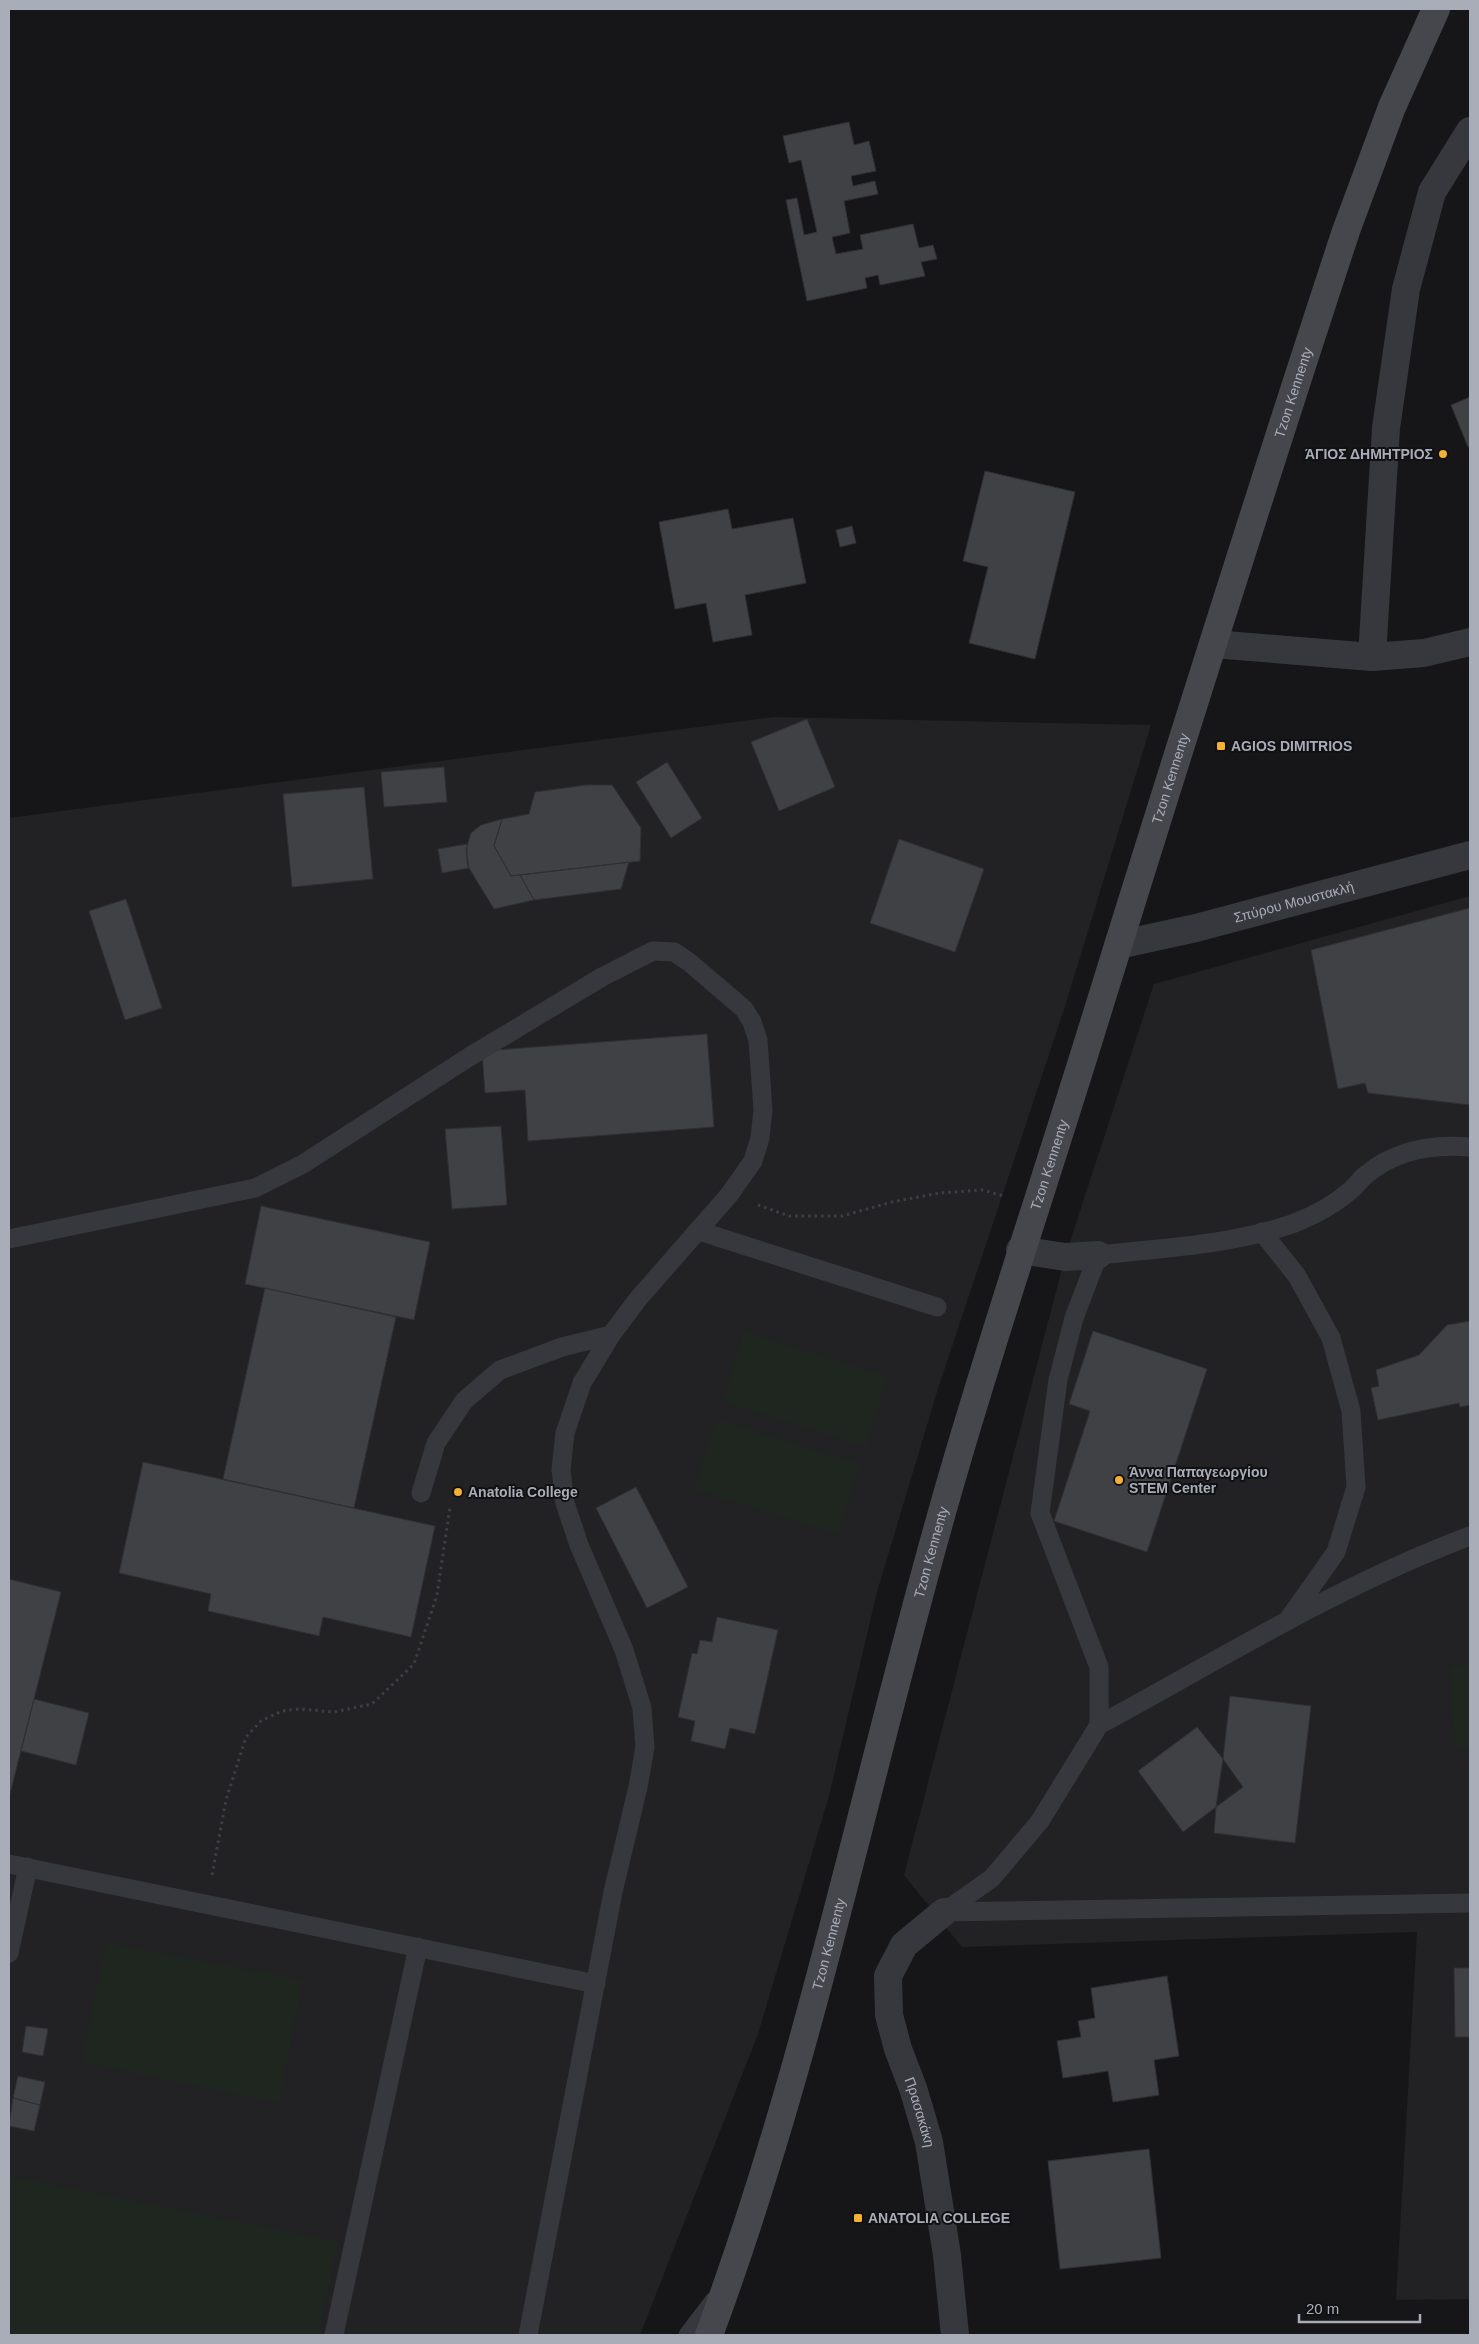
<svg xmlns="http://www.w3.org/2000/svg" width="1479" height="2344" viewBox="0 0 1479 2344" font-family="Helvetica,sans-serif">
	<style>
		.built { fill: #222225 }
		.green { fill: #1e261f }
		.building { fill: #404145; stroke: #303034 }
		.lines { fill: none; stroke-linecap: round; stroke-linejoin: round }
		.path { stroke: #3d3f44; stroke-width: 3; stroke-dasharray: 2.5 4; stroke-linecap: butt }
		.service { stroke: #37383d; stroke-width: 19 }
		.minor { stroke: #37383d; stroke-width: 28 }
		.tertiary { stroke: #37383d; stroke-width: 28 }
		.secondary { stroke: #45474d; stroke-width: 28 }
		.poi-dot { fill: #f2b134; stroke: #111113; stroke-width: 2 }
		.labels { text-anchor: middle; stroke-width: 4; stroke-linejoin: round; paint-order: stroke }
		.street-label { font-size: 14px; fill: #a8adb8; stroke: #111113 }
		.poi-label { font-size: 14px; font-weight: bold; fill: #a8adb8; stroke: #111113; text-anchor: start }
	</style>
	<rect width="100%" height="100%" fill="#161618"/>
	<path class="built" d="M773,717L1151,725L1066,1003L937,1392L877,1592L829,1796L758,2034L640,2335H9V818Z
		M1470,896V2299L1396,2300L1417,1932L962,1947L904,1875L1065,1257L1154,984Z"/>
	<path class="green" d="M744,1331L888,1377L866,1447L722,1402Z
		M716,1419L860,1464L838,1535L694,1489Z
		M1470,1665V1747L1455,1748L1450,1666Z
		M106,1942L303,1980L279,2104L81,2062Z
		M9,2176L338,2241L319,2335H9Z"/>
	<path class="building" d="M849,122L854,145L869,141L876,171L851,176L853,186L875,181L878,194L844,201L850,233L832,237L836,254L863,249L860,235L913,224L919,248L933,245L937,259L921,262L925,276L880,285L878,275L865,278L867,288L807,301L786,200L797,198L804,235L817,232L801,160L789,163L783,136Z
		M1470,397V446L1468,447L1451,405Z
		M985,471L1075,492L1035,659L969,643L988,567L963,561Z
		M728,509L732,529L793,518L806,583L745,595L752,635L713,642L706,603L675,609L659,522Z
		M852,526L856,543L840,547L836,530Z
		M807,719L835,787L779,811L751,742Z
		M667,762L702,818L671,838L636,782Z
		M444,767L447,802L384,807L381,772Z
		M586,785H612L641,828L640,861L511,876L494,846L502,819L529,814L535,792Z
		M364,787L373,879L292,887L283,794Z
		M502,819L494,846L511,876L520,875L534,900L494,909L469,868L466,850L471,833L481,825Z
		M899,839L984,869L955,952L870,923Z
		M467,844V863L469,868L442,873L438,849Z
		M629,862L621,889L534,900L520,875Z
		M126,899L162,1008L125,1020L89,911Z
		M1470,908V1105L1368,1093L1365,1083L1338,1089L1311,950Z
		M707,1034L714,1127L528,1141L525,1090L485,1093L482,1051Z
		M501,1126L507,1205L452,1209L445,1129Z
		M261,1206L430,1242L414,1320L245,1284Z
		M265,1288L396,1317L354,1508L223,1479Z
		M1470,1321V1405L1460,1407L1459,1403L1378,1420L1371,1388L1379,1386L1376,1370L1419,1355L1447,1325Z
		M1093,1331L1207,1369L1147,1552L1054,1521L1090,1411L1069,1404Z
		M143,1462L435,1526L411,1637L323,1617L319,1636L208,1611L211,1594L119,1573Z
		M636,1487L688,1587L647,1608L596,1508Z
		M9,1579L61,1592L10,1794H9Z
		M717,1617L778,1630L755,1734L730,1728L725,1749L691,1741L695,1721L678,1717L692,1653L697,1654L700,1640L712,1642Z
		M1230,1696L1311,1706L1295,1843L1214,1833L1216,1807L1243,1787L1223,1759Z
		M34,1699L89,1713L76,1765L21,1751Z
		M1197,1727L1223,1759L1216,1807L1183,1832L1138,1771Z
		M1454,1968H1470V2037H1455Z
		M1167,1976L1179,2056L1154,2060L1159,2095L1113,2102L1108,2071L1063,2078L1057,2041L1081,2037L1078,2021L1095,2018L1091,1988Z
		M26,2026L48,2029L43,2056L22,2052Z
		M18,2076L45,2082L40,2105L13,2098Z
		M13,2098L40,2105L34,2131L9,2126Z
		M1149,2149L1161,2258L1060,2269L1048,2161Z"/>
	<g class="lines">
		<path class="path" d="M758,1205L789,1216H842L892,1202L940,1193L982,1190L1004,1196
			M212,1875L226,1800L246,1737L261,1721L282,1711L299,1709L334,1712L372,1704L414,1664L437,1595L450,1507"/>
		<path class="service" d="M699,1231L937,1307
			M1262,1232L1297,1276L1331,1338L1351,1411L1356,1487L1336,1552L1290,1617
			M9,1239L255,1188L303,1164L469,1057L602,977L653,951L674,952L689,962L744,1009L752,1022L758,1040L763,1110L760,1138L753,1161L729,1195L638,1299L611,1335L582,1383L565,1433L561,1470L565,1503L579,1545L624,1650L642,1708L645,1747L638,1787L613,1892L528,2335
			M421,1493L436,1443L464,1401L500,1370L562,1347L611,1335
			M1099,1725C1221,1659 1339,1585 1470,1536
			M9,1864L596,1984
			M944,1912L992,1878L1040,1821L1099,1725V1667L1040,1513L1058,1380L1074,1318L1098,1255C1162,1248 1231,1245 1292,1224C1313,1216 1334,1205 1351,1190C1357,1185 1361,1178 1367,1174C1396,1150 1433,1144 1470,1147
			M944,1912L1470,1903
			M9,1953L28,1867
			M334,2335L418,1947
			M688,2335L714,2301"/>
		<g class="minor">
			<path d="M1213,644L1372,657L1424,653L1470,642"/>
			<path d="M1372,657L1386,428L1406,289L1432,192L1470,131"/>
			<path d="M1020,1250L1065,1257L1098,1255"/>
			<path id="s1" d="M944,1912L904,1945L888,1976L889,2015L898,2049L913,2088L929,2142L947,2255L955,2335"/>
		</g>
		<path class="tertiary" id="s2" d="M1118,945L1196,928L1470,855"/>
		<path class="secondary" id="s3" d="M709,2335C813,2055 869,1761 953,1474C994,1333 1041,1193 1085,1052C1170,778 1256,504 1346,231L1392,107L1436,9"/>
	</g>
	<g class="poi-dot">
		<circle cx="1443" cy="454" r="5"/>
		<rect x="1216" y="741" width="10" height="10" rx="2.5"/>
		<circle cx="1119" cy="1480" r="5"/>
		<circle cx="458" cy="1492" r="5"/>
		<rect x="853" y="2213" width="10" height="10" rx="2.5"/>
	</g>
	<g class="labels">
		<g class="street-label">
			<text dy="5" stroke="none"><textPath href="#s3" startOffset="2029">Tzon Kennenty</textPath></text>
			<text dy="5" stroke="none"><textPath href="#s3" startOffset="1624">Tzon Kennenty</textPath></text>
			<text dy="5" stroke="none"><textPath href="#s2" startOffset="181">Σπύρου Μουστακλή</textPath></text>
			<text dy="5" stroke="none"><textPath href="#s3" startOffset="1219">Tzon Kennenty</textPath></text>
			<text dy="5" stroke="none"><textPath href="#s3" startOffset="814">Tzon Kennenty</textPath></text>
			<text dy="5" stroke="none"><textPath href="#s3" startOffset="409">Tzon Kennenty</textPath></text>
			<text dy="5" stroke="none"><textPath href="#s1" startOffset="228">Πρασακάκη</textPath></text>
		</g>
		<g class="poi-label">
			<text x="1433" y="459" text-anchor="end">ΆΓΙΟΣ ΔΗΜΗΤΡΙΟΣ</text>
			<text x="1231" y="751">AGIOS DIMITRIOS</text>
			<text x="1129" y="1477">Άννα Παπαγεωργίου<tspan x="1129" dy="16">STEM Center</tspan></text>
			<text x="468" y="1497">Anatolia College</text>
			<text x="868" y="2223">ANATOLIA COLLEGE</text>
		</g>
	</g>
	<rect width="1479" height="2344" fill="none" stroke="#a8adb8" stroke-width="20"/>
	<path d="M1299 2314v8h121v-8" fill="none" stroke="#a8adb8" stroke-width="2.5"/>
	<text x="1306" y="2314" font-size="15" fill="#a8adb8" stroke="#111113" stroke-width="4" paint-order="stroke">20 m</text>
</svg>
